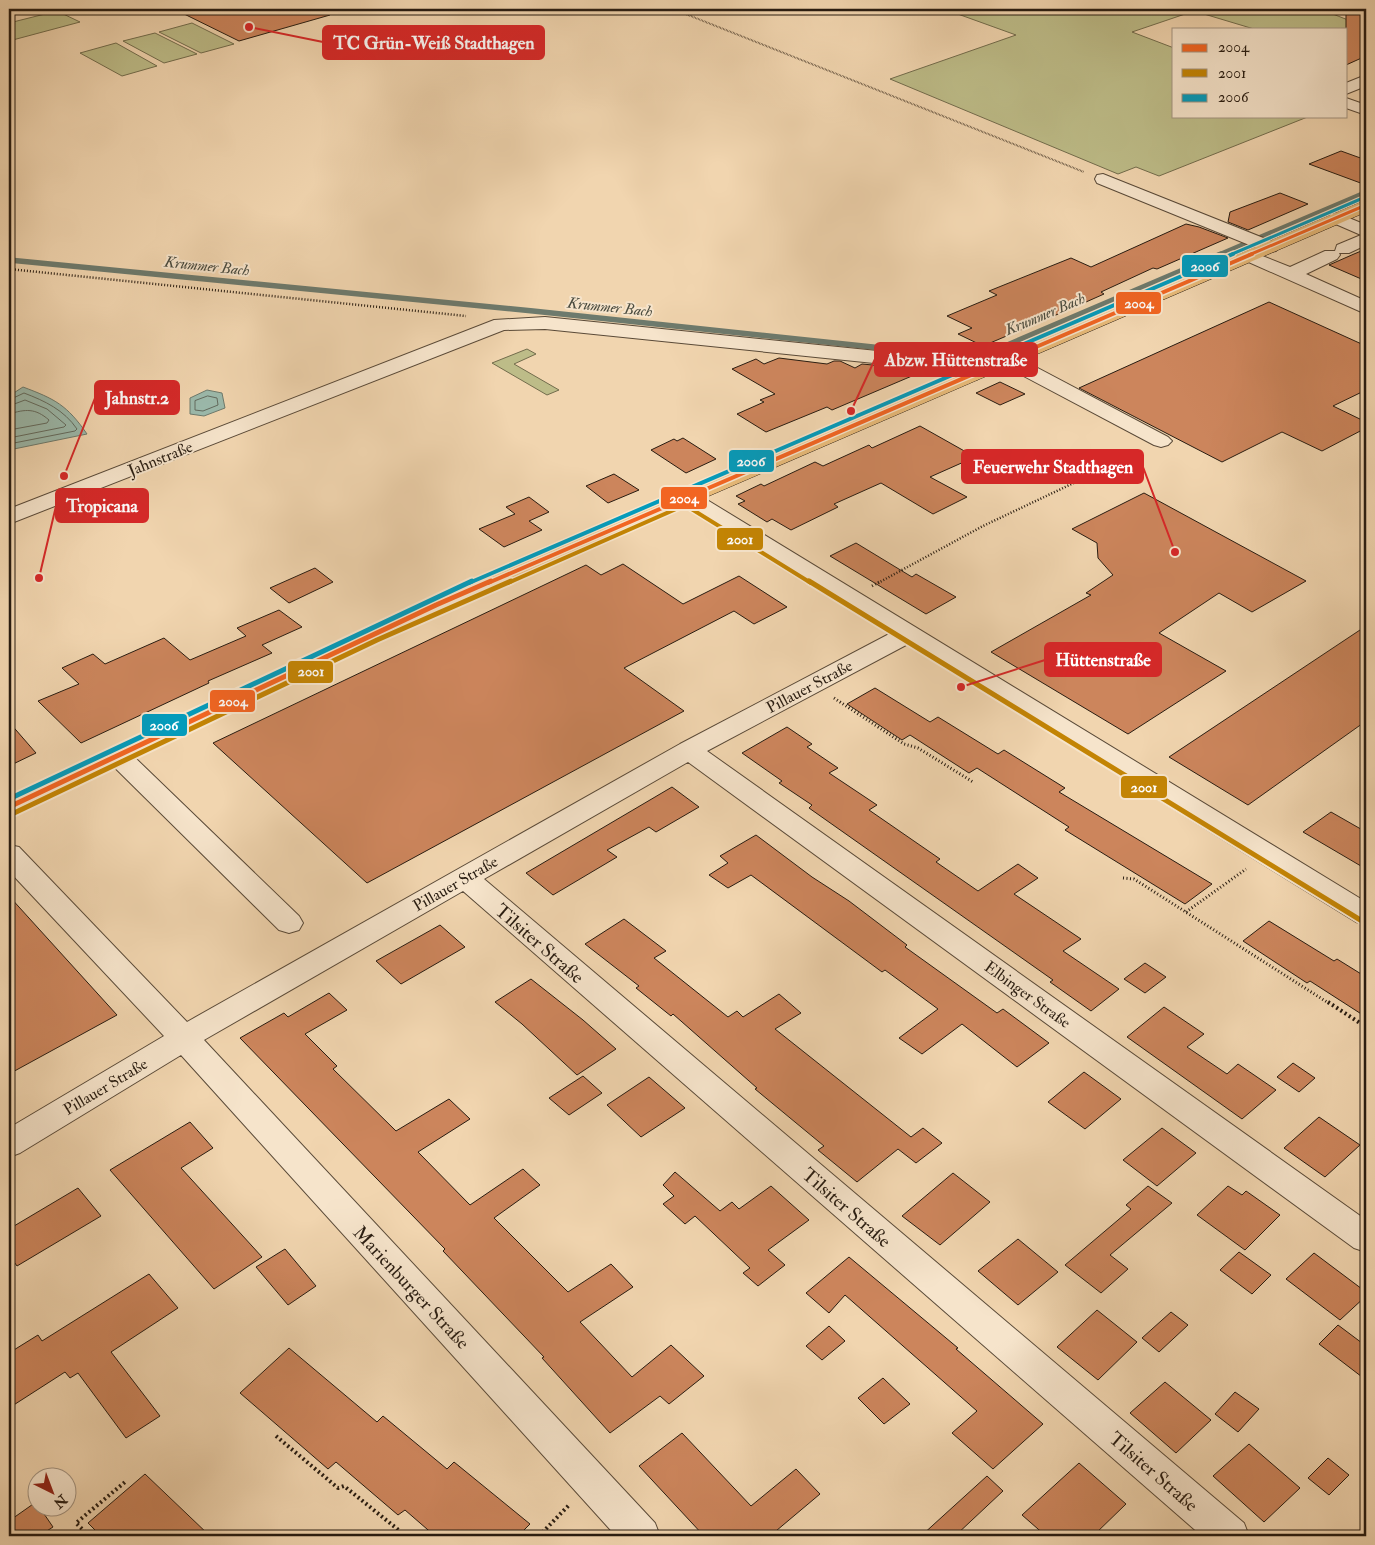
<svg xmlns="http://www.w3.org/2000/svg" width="1375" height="1545" viewBox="0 0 1375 1545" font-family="'IM FELL Double Pica',serif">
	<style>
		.green { fill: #bdbc88; stroke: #726c4c }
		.water { fill: #9bb9ab; stroke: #6d7a6d }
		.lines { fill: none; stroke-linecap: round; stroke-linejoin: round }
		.shore { stroke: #626a5e; stroke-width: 1 }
		.stream-far1 { stroke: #6d7a6d; stroke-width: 4.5 }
		.stream { stroke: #6d7a6d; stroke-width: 5.5 }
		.building { fill: #cc855c; stroke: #281c11 }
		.minor-casing { stroke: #5a4a38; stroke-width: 2 }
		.major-casing { stroke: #281c11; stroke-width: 1 }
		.path-far3 { stroke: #281c11; stroke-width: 2; stroke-dasharray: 0.5 1; stroke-linecap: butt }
		.path-far2 { stroke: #281c11; stroke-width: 2.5; stroke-dasharray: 1 2; stroke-linecap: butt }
		.path-far1 { stroke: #281c11; stroke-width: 3; stroke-dasharray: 1 2.5; stroke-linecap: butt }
		.path { stroke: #281c11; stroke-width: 4; stroke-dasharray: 2 3; stroke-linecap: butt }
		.minor { fill: #f6e4cb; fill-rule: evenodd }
		.major { fill: #e8ba78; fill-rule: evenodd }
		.bus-1-far2-casing { stroke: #f6e4cb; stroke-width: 5.5 }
		.bus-1-far1-casing { stroke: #f6e4cb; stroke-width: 7 }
		.bus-1-casing { stroke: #f6e4cb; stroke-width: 9 }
		.bus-2-far1-casing { stroke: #f6e4cb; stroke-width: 7 }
		.bus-2-casing { stroke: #f6e4cb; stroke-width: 9 }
		.bus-3-far2-casing { stroke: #f6e4cb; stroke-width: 5.5 }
		.bus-3-far1-casing { stroke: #f6e4cb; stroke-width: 7 }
		.bus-3-casing { stroke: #f6e4cb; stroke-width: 9 }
		.bus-1-far2 { stroke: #f26522; stroke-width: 3 }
		.bus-1-far1 { stroke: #f26522; stroke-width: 4 }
		.bus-1 { stroke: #f26522; stroke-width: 5 }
		.bus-2-far1 { stroke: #c38404; stroke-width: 4 }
		.bus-2 { stroke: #c38404; stroke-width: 5 }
		.bus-3-far2 { stroke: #049bbb; stroke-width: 3 }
		.bus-3-far1 { stroke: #049bbb; stroke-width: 4 }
		.bus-3 { stroke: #049bbb; stroke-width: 5 }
		.labels { text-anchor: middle; stroke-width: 4; stroke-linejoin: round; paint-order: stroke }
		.far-water-label { font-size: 15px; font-style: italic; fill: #4a4b3f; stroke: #f6e4cb }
		.street-label { font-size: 16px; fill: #281c11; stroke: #f6e4cb }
		.near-street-label { font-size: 19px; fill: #281c11; stroke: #f6e4cb }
		.leader { fill: none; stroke: #d62828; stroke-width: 2 }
		.callout-dot { fill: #d62828; stroke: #f6e4cb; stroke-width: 2 }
		.callout { fill: #d62828; stroke: #d62828; stroke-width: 2 }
		.callout-label { font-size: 18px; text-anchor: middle; font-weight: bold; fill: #fff }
		.line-badge { stroke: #f6e4cb; stroke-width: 2 }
		.badge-label { font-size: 14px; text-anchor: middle; font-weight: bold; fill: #fff }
	</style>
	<rect width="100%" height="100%" fill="#f1d5af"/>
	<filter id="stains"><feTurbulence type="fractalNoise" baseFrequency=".004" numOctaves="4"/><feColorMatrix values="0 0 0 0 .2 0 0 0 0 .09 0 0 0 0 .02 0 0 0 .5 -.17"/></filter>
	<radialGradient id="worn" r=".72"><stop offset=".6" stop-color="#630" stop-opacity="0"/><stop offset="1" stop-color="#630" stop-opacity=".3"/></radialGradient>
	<path class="green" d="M968,9H1320L1366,27V37L1346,44V29H1254L1194,11L1132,32L1174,48V116H1310L1159,176L1136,167L1118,174L890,79L1016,35L955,13Z
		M57,11L80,22L9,41V23Z
		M192,23L234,44L201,53L159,32Z
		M155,33L197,54L164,63L123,41Z
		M116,43L157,66L122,76L80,53Z
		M527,349L536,354L514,364L559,390L547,395L492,363Z"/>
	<path class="water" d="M23,387C55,399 67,405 87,434L9,450V396Z
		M207,390L222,393L225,408L204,416L190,414V398Z"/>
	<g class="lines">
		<path class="shore" d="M208,396L217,398L218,405L203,411L195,410V401Z
			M9,400L24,393C45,401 64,410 77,429L75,431L9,444
			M9,406L25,400L47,409L66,425L64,427L9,438
			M9,414C26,409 35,408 49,420L47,423L9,430"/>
		<path class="stream-far1" d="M1218,255L1366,192"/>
		<path class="stream" d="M9,260L533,311L977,358L1190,267
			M1204,261L1221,254"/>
	</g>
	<path class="building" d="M174,9H329L330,15L239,41Z
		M1346,9H1366V56L1346,65Z
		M1341,151L1366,160V185L1309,164Z
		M1280,193L1308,204L1248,230L1228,222L1230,212Z
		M1186,224L1199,227L1228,238L1157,269L1153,268L1101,292L1104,294L1077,306L983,346L958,334L972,328L947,316L997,295L989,291L1071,258L1091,267Z
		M1366,249V281L1329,265L1354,254Z
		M1269,302L1366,346V390L1333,406L1366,422V428L1322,451L1282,432L1222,462L1079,388Z
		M779,358L827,364L834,361H840L855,368L862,364L926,370L832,410L827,407L766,432L737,414L764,402L760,400L775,394L732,369L756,359L764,364Z
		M1000,382L1025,394L1000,405L976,393Z
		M920,426L975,457L930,477L967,497L933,514L881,483L834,504L838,507L791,530L772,519L767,522L738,504L745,501L736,496L761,484L764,486L815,462L823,466L869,445L872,448Z
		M683,438L716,459L686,473L651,450L674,439L677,441Z
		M614,474L639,490L608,503L586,486Z
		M1144,493L1306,581L1252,612L1219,593L1159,633L1226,671L1128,734L991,652L1091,595L1086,593L1113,575L1098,558L1097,543L1072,529Z
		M529,497L549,512L529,521L542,530L504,547L479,529L515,514L506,507Z
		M856,543L912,577L916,574L956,597L926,614L830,556Z
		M623,564L683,604L739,576L787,607L754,624L734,611L624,668L684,711L367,883L213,743L586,565L601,575Z
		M315,568L333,582L289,603L270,588Z
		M279,610L302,627L262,645L272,653L208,681L209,683L81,743L38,701L79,684L62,668L93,654L105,664L164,638L190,660L246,636L237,628Z
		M1366,626V721L1248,805L1169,757Z
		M875,688L930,722L938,717L998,754L1004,750L1065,788L1059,792L1212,884L1185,904L1065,830L1069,827L977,768L969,773L910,735L902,740L847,704Z
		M9,722L36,753L9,766Z
		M787,727L812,744L807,747L838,768L829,773L877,805L869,810L940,859L936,862L978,891L1018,864L1038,878L1014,894L1081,939L1063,951L1119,989L1091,1011L1050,982L1053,980L809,808L812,805L779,783L782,781L742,753Z
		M672,787L699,807L656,832L649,827L607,850L617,857L553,895L526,873Z
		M1331,812L1366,832V869L1303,832Z
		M756,835L812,877L849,901L907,945L905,947L997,1013L1003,1009L1049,1043L1017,1067L962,1024L922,1054L899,1038L938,1009L885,970L882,972L751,875L728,888L709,875L728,863L720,856Z
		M9,896L117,1015L9,1074Z
		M624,919L666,951L654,958L728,1017L737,1011L743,1017L779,994L801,1013L775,1029L911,1137L923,1128L942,1143L916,1163L898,1149L857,1182L818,1150L824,1146L755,1089L757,1088L673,1014L671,1016L636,988L639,986L585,944Z
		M1269,921L1334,961L1337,959L1366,977V1017L1310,981L1307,983L1243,941Z
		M440,925L465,947L401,984L376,961Z
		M1145,963L1166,977L1145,993L1124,979Z
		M531,979L583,1020L616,1049L577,1075L522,1024L495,1002Z
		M329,993L347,1010L305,1034L337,1066L333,1069L396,1131L449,1099L470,1119L418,1152L470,1205L523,1169L540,1185L494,1218L568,1292L611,1264L633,1287L580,1322L632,1377L671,1345L704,1376L669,1404L660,1396L610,1433L542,1358L544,1357L443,1251L445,1249L240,1038L284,1013L288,1017Z
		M1164,1007L1204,1034L1187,1047L1227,1074L1238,1064L1276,1090L1242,1119L1127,1037Z
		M1293,1063L1315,1078L1299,1092L1277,1077Z
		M1084,1072L1121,1099L1085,1129L1048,1102Z
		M583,1076L602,1093L569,1115L549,1098Z
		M649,1077L685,1108L641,1137L607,1105Z
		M1319,1117L1360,1145L1325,1177L1284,1148Z
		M190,1122L213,1148L181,1168L262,1257L214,1289L110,1170Z
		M1162,1128L1196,1153L1157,1186L1123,1160Z
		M675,1172L720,1211L732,1202L739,1209L771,1186L809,1220L768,1250L785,1265L758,1286L743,1273L750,1268L695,1216L685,1224L663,1204L674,1196L663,1185Z
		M953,1173L990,1202L940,1245L902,1216Z
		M1148,1186L1172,1203L1110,1255L1128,1269L1101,1293L1065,1265L1131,1209L1126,1205Z
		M1228,1186L1242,1195L1246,1191L1280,1215L1245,1250L1197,1215Z
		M78,1188L101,1216L17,1266L9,1255V1229Z
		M1018,1239L1058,1272L1018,1305L978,1271Z
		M285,1249L316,1286L288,1305L256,1267Z
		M1239,1252L1271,1275L1252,1294L1220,1270Z
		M1314,1253L1366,1292V1296L1340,1320L1286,1279Z
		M849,1257L958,1348L956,1349L1043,1424L993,1469L952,1433L977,1411L845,1295L829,1313L806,1293Z
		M149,1274L178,1308L111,1352L160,1416L126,1438L78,1373L70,1378L65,1372L9,1408V1353L38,1335L42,1341Z
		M1097,1310L1137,1342L1098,1380L1057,1347Z
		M1171,1312L1188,1325L1159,1352L1142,1338Z
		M1338,1325L1366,1346V1380L1319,1344Z
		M829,1326L845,1341L822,1360L806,1346Z
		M289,1348L377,1422L383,1416L447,1469L454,1462L530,1524L518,1536H435L405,1510L398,1515L336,1462L328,1469L240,1393Z
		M883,1378L910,1404L884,1424L858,1398Z
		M1165,1382L1211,1420L1176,1453L1130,1413Z
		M1235,1392L1259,1409L1238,1432L1215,1414Z
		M682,1433L751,1506L796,1469L820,1494L770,1536H704L639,1466Z
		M1249,1444L1300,1488L1264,1522L1213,1476Z
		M1328,1458L1349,1475L1329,1495L1308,1478Z
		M1079,1463L1126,1504L1093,1536H1046L1022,1515Z
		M145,1474L210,1536H101L88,1523Z
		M987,1476L1003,1491L955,1536H921Z
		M36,1502L38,1508H40L53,1527L39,1536H9V1521Z"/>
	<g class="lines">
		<defs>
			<path id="minor" d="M1366,75V86L1346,94V83Z
				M1346,98L1366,105V115L1346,108Z
				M1103,174L1276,243L1279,247L1276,251L1270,252L1264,251L1097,183L1095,179L1097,175Z
				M1337,213L1366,225V245L1349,253H1339L1340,255L1337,259L1306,274L1366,301V314L1244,260L1241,256L1244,252L1250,251L1290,267L1325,251H1335L1337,245L1361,235L1331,222L1328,218L1331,214Z
				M545,317L946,358L978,371L981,375L978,379L971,381L964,379L942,370L545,329L504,330L9,524V509L494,320Z
				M1008,354L1015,356L1168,437L1172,441L1168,445L1161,447L1154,445L1001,364L998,360L1001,356Z
				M686,490L694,492L1366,902V925L1356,922L908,644L707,751L1366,1220V1252L1354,1248L688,762L484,879L1244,1523L1249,1536H1202L463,891L204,1040L655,1523L660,1536H616L181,1055L20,1153L9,1157V1128L164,1036L9,871V845L19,847L187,1022L680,744L891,633L678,502L675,497L678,492Z
				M117,747L126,749L299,916L303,923L299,930L289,933L279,930L108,761L104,755L108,749Z"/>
			<path id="major" d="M1366,200V212L445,610L19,814L9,816V796L427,600Z"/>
		</defs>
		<use href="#minor" class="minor-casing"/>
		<use href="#major" class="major-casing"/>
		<path class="path-far3" d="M673,9L1084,172"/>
		<path class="path-far2" d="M9,269L466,316
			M878,583L983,526L1139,452"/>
		<path class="path-far1" d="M872,586L881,581
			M834,698L904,744L918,748L973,782
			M1123,878L1134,879L1330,1004
			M1186,912L1246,869"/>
		<path class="path" d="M1328,1002L1366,1027
			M276,1436L338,1488L344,1486L406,1536
			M89,1536L76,1523L125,1482
			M539,1536L570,1504"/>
		<use href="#minor" class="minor"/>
		<use href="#major" class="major"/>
		<defs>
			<path id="bus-1-far2" d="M1249,255L1366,205"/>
			<path id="bus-1-far1" d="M488,583L1252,254"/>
			<path id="bus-1" d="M9,807L436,605L491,581"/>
			<path id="bus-2-far1" d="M508,583L685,505L811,583"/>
			<path id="bus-2" d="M809,581L1362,921
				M12,814L377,640L511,581"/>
			<path id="bus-3-far2" d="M1230,255L1363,198"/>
			<path id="bus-3-far1" d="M469,583L1233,254"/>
			<path id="bus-3" d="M9,799L472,581"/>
		</defs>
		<use href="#bus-1-far2" class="bus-1-far2-casing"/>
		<use href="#bus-1-far1" class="bus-1-far1-casing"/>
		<use href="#bus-1" class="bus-1-casing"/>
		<use href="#bus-2-far1" class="bus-2-far1-casing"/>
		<use href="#bus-2" class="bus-2-casing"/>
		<use href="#bus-3-far2" class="bus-3-far2-casing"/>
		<use href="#bus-3-far1" class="bus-3-far1-casing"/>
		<use href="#bus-3" class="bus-3-casing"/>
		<use href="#bus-1-far2" class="bus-1-far2"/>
		<use href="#bus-1-far1" class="bus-1-far1"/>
		<use href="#bus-1" class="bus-1"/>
		<use href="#bus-2-far1" class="bus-2-far1"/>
		<use href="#bus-2" class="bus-2"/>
		<use href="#bus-3-far2" class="bus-3-far2"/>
		<use href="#bus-3-far1" class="bus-3-far1"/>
		<use href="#bus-3" class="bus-3"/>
	</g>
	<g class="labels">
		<g class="far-water-label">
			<text transform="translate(207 266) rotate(6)" y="5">Krummer Bach</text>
			<text transform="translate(610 307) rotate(6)" y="5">Krummer Bach</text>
			<text transform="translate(1045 314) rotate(-23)" y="5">Krummer Bach</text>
		</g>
		<g class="street-label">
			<text transform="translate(160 458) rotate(-22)" y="6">Jahnstraße</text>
			<text transform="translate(809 686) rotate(-28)" y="6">Pillauer Straße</text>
			<text transform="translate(455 883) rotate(-30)" y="6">Pillauer Straße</text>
			<text transform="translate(1028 994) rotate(36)" y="6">Elbinger Straße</text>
			<text transform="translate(105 1086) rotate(-31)" y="6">Pillauer Straße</text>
		</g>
		<g class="near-street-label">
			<text transform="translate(540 943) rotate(41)" y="7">Tilsiter Straße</text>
			<text transform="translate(847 1207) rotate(41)" y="7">Tilsiter Straße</text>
			<text transform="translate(412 1287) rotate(47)" y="7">Marienburger Straße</text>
			<text transform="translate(1154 1471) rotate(41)" y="7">Tilsiter Straße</text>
		</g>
	</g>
	<path class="leader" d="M249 27L323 42M851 411L875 359M64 476L95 398M1175 552L1143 467M39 578L56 506M961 687L1045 660"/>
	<g class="callout-dot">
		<circle cx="249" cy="27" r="5"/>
		<circle cx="851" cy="411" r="5"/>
		<circle cx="64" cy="476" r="5"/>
		<circle cx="1175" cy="552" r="5"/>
		<circle cx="39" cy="578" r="5"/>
		<circle cx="961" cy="687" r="5"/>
	</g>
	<g class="callout">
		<rect x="323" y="26" width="221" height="33" rx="5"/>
		<rect x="875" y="343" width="162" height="33" rx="5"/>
		<rect x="95" y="381" width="84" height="33" rx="5"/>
		<rect x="962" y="450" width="181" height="33" rx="5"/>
		<rect x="56" y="489" width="92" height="33" rx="5"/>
		<rect x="1045" y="643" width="116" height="33" rx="5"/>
	</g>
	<g class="callout-label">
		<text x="434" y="49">TC Grün-Weiß Stadthagen</text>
		<text x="956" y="366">Abzw. Hüttenstraße</text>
		<text x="137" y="404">Jahnstr.2</text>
		<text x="1053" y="473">Feuerwehr Stadthagen</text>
		<text x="102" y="512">Tropicana</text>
		<text x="1103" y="666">Hüttenstraße</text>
	</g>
	<g class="line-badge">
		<rect x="1181" y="254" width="48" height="24" rx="5" fill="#049bbb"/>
		<rect x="1115" y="291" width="47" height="24" rx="5" fill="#f26522"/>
		<rect x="728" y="449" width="47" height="24" rx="5" fill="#049bbb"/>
		<rect x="660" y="486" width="48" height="24" rx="5" fill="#f26522"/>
		<rect x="716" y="527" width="48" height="24" rx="5" fill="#c38404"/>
		<rect x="287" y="660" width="47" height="24" rx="5" fill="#c38404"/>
		<rect x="209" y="689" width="47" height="24" rx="5" fill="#f26522"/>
		<rect x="141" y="713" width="47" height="24" rx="5" fill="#049bbb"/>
		<rect x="1120" y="775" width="48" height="24" rx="5" fill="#c38404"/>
	</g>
	<g class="badge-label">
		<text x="1205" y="271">2006</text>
		<text x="1139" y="308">2004</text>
		<text x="751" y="466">2006</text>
		<text x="684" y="503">2004</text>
		<text x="740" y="544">2001</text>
		<text x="311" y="676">2001</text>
		<text x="233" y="706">2004</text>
		<text x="164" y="730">2006</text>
		<text x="1144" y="792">2001</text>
	</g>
	<rect width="1375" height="1545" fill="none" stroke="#f1d5af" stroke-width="30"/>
	<rect x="10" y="10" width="1355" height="1525" fill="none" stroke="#281c11" stroke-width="2.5"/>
	<rect x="15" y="15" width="1345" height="1515" fill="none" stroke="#281c11"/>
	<rect x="1172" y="28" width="175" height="90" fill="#f6e4cb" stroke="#a49481"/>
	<rect x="1182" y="44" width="25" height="8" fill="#f26522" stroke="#a49481"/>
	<text x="1218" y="52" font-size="15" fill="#281c11">2004</text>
	<rect x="1182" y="69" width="25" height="8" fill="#c38404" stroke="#a49481"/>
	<text x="1218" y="78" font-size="15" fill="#281c11">2001</text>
	<rect x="1182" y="94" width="25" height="8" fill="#049bbb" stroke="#a49481"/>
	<text x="1218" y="102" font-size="15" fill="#281c11">2006</text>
	<g transform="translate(52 1492) rotate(138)"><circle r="24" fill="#f6e4cb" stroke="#a49481"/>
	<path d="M0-4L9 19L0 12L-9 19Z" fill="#8f2418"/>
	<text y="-8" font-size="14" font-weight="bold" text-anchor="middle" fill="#281c11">N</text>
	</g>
	<rect width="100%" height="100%" filter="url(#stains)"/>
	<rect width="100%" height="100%" fill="url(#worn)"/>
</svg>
